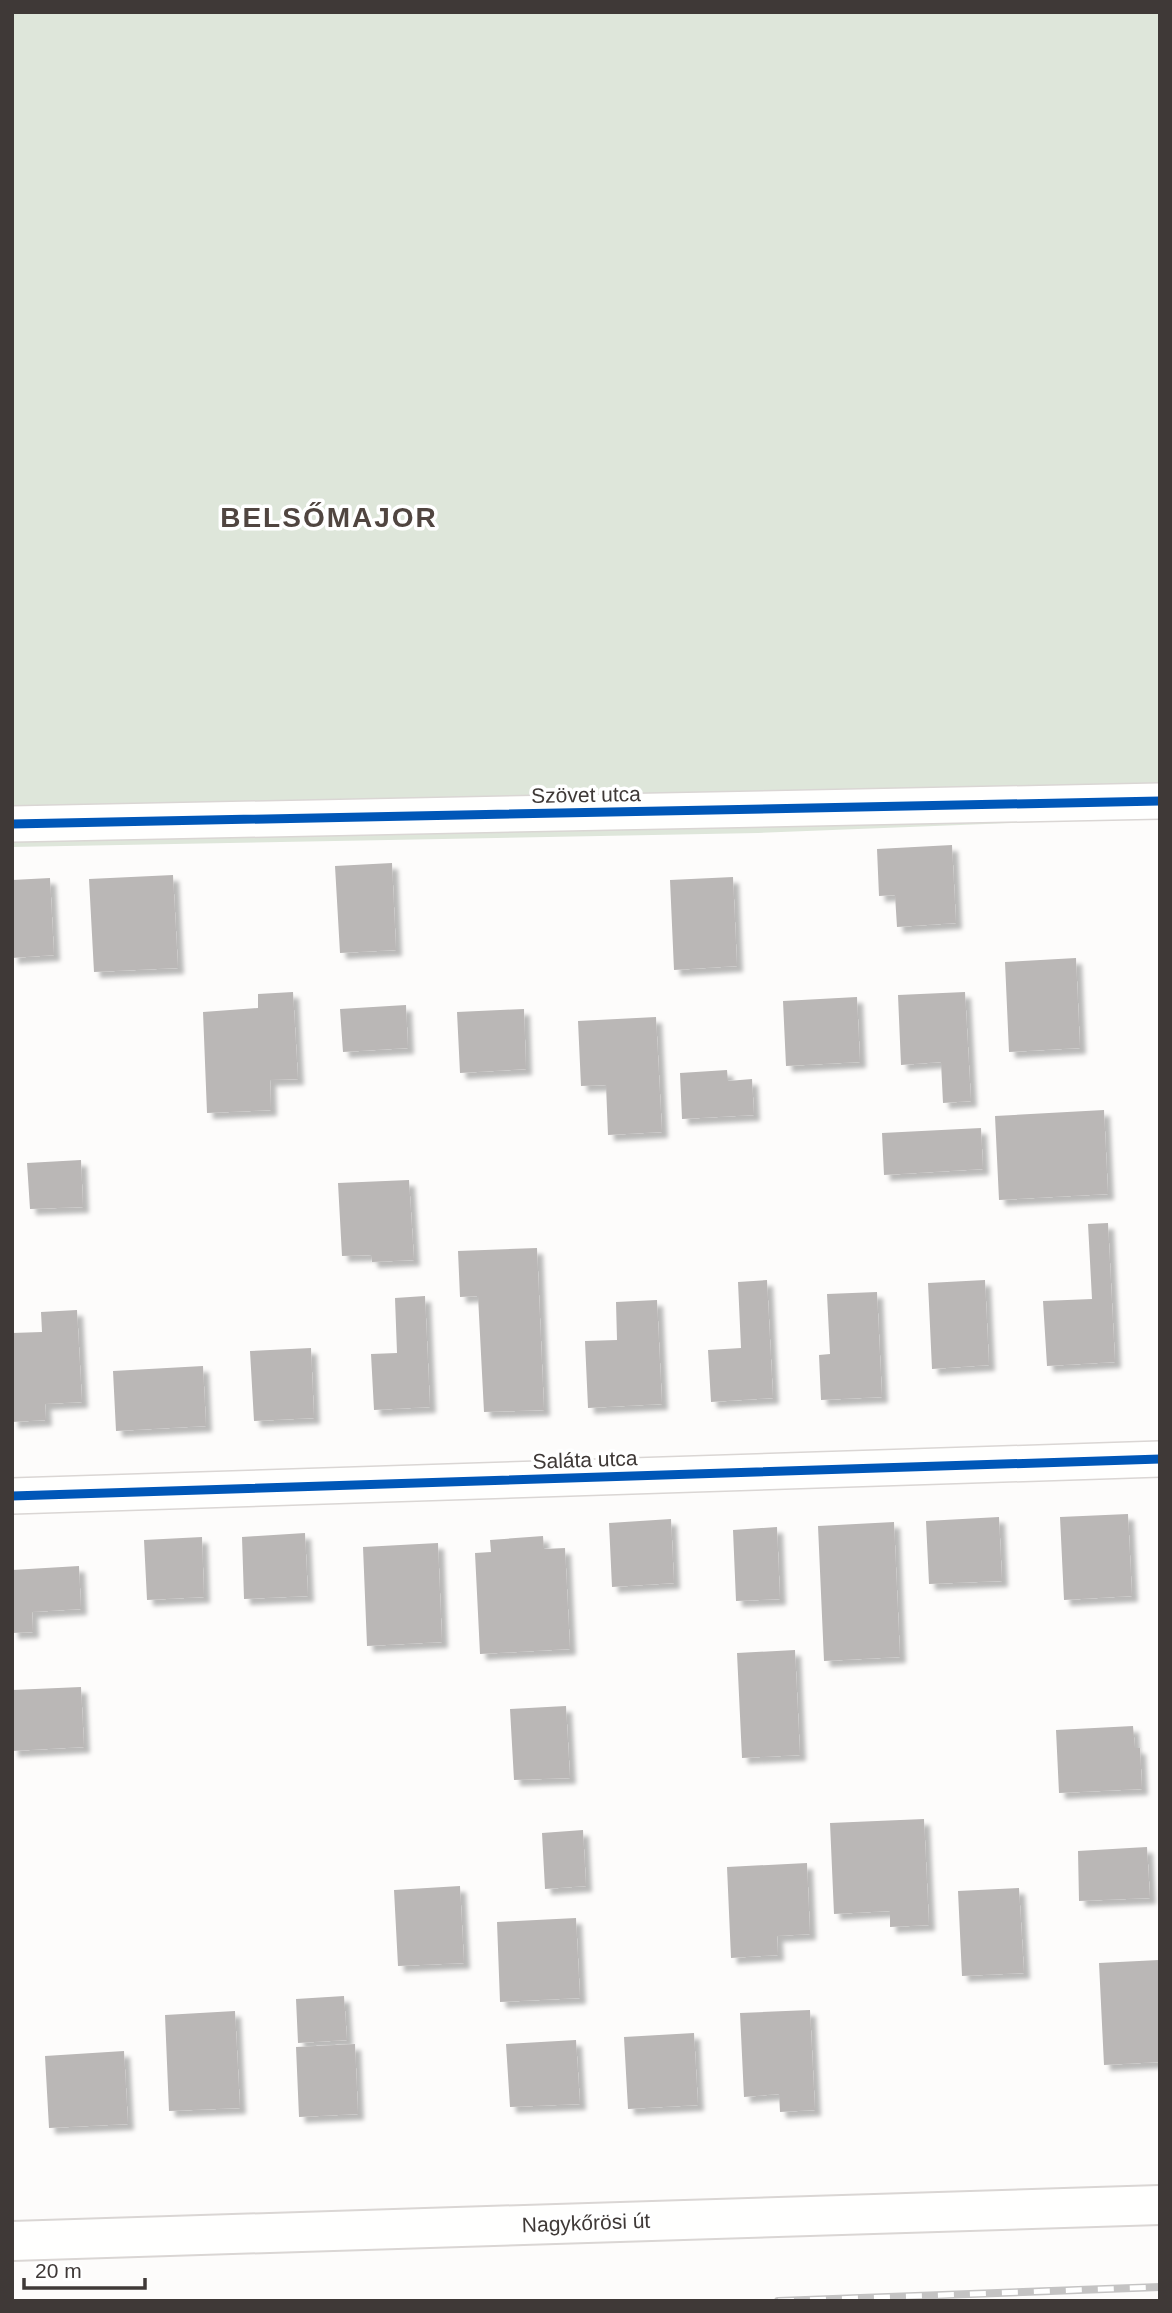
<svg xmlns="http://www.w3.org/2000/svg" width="1172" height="2313" viewBox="0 0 1172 2313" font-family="Helvetica,sans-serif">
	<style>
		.green { fill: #dee6da }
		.building { fill: #bab7b6; filter: url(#shadow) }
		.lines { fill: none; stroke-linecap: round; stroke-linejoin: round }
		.minor-casing { stroke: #dad6d4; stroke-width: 38 }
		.secondary-casing { stroke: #dad6d4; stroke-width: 42 }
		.minor { stroke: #fffffe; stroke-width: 35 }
		.secondary { stroke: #fffffe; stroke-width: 38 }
		.rail-casing { stroke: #c4c3c3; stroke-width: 8 }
		.rail { stroke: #fff; stroke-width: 5; stroke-dasharray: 16; stroke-linecap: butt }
		.cycleway-casing { stroke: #fff; stroke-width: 13 }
		.cycleway { stroke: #0057b8; stroke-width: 9 }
		.labels { text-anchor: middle; stroke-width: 7; stroke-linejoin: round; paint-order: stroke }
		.street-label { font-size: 21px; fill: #3f3937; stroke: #fff }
		.district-label { font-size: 28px; font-weight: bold; letter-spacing: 2px; fill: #504540; stroke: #fff }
	</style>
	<defs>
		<filter id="shadow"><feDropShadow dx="6" dy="6" stdDeviation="2" flood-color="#0004"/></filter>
	</defs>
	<rect width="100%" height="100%" fill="#fdfcfb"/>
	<path class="green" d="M12,12H1160V817L758,833L12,847Z"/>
	<path class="building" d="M952,845L956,923L897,927L895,895L879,896L877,849Z
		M392,863L396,950L340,953L335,866Z
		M173,875L178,968L94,972L89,879Z
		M733,877L737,966L674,970L670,880Z
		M50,878L54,955L12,958V880Z
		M1076,958L1080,1048L1009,1052L1005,962Z
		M293,992L298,1079L270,1080L271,1110L207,1113L203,1012L258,1008V994Z
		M965,992L971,1101L943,1103L941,1062L901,1065L898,995Z
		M857,997L860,1062L786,1066L783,1001Z
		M406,1005L408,1048L343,1052L340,1009Z
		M524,1009L526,1069L460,1073L457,1012Z
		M656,1017L662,1132L608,1135L606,1085L581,1086L578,1021Z
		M727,1070L728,1081L752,1079L754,1115L682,1119L680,1073Z
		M1104,1110L1108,1194L999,1200L995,1116Z
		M981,1128L983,1169L884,1175L882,1133Z
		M81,1160L83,1207L30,1209L27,1163Z
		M409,1180L414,1260L372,1262L371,1255L342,1256L338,1183Z
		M1108,1223L1115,1362L1047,1366L1043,1301L1092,1299L1088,1224Z
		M537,1248L544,1410L484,1412L478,1296L460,1297L458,1251Z
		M767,1280L773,1398L711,1402L708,1350L741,1348L738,1282Z
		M985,1280L989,1365L932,1369L928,1283Z
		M877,1292L882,1397L821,1400L819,1355L830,1354L827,1294Z
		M425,1296L430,1407L374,1410L371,1354L397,1353L395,1298Z
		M657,1300L662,1404L588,1408L585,1341L617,1340L616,1302Z
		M77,1310L82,1402L45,1404L46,1420L12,1422V1333L42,1332L41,1312Z
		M311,1348L314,1418L254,1421L250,1351Z
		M203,1366L206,1426L116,1431L113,1371Z
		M1128,1514L1132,1596L1064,1600L1060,1517Z
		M999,1517L1002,1581L929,1584L926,1521Z
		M671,1519L674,1583L612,1587L609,1523Z
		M894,1522L900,1657L824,1661L818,1526Z
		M777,1527L780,1599L736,1601L733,1530Z
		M305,1533L308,1596L244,1599L242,1537Z
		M543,1536L544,1549L565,1548L570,1649L480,1654L475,1553L491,1552L490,1540Z
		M202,1537L204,1597L147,1600L144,1540Z
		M438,1543L442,1642L367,1646L363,1547Z
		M79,1566L81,1609L32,1612L33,1632L12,1633V1570Z
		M795,1650L800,1755L742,1758L737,1653Z
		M81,1687L84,1747L12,1751V1690Z
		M566,1706L570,1778L514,1780L510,1709Z
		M1133,1726L1135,1748H1140L1142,1789L1059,1793L1056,1730Z
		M924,1819L929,1925L890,1927V1911L834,1914L830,1823Z
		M583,1830L586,1886L545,1889L542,1833Z
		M1147,1847L1150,1898L1079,1901L1078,1851Z
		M807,1863L810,1934L777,1936L778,1955L731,1958L727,1867Z
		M460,1886L464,1963L398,1966L394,1890Z
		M1019,1888L1024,1973L962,1976L958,1891Z
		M576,1918L580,1998L500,2002L497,1922Z
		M1159,1960L1160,2062L1104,2065L1099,1963Z
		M344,1996L347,2040L298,2043L296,1999Z
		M810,2010L815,2110L780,2112L779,2094L744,2097L740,2013Z
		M235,2011L240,2108L169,2111L165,2015Z
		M694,2033L698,2105L628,2109L624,2037Z
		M576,2040L580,2104L510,2107L506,2044Z
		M355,2044L358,2114L299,2117L296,2047Z
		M124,2051L128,2124L49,2128L45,2056Z"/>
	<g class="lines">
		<defs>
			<path id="minor" d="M12,824L1160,801
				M12,1496L1160,1459"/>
			<path id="secondary" d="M12,2241L1160,2205"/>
		</defs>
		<use href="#minor" class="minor-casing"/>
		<use href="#secondary" class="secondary-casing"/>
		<use href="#minor" class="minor"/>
		<use href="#secondary" class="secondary"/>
		<defs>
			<path id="rail" d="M778,2301L1160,2287"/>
		</defs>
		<use href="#rail" class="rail-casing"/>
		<use href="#rail" class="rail"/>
		<defs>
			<path id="cycleway" d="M12,824L1160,801
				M12,1496L1160,1459"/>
		</defs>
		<use href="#cycleway" class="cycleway-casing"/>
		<use href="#cycleway" class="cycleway"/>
	</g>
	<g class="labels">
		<g class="street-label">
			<text transform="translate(586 795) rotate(-1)" y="7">Szövet utca</text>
			<text transform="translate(585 1460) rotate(-2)" y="7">Saláta utca</text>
			<text transform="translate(586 2223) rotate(-2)" y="7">Nagykőrösi út</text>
		</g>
		<g class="district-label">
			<text x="329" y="527">BELSŐMAJOR</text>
		</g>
	</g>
	<rect width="1172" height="2313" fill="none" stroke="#3f3937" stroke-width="28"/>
	<path d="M24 2278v10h121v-10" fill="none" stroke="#3f3937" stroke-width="3.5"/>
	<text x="35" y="2278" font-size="21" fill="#3f3937" stroke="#ffffff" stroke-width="5" paint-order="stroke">20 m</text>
</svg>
